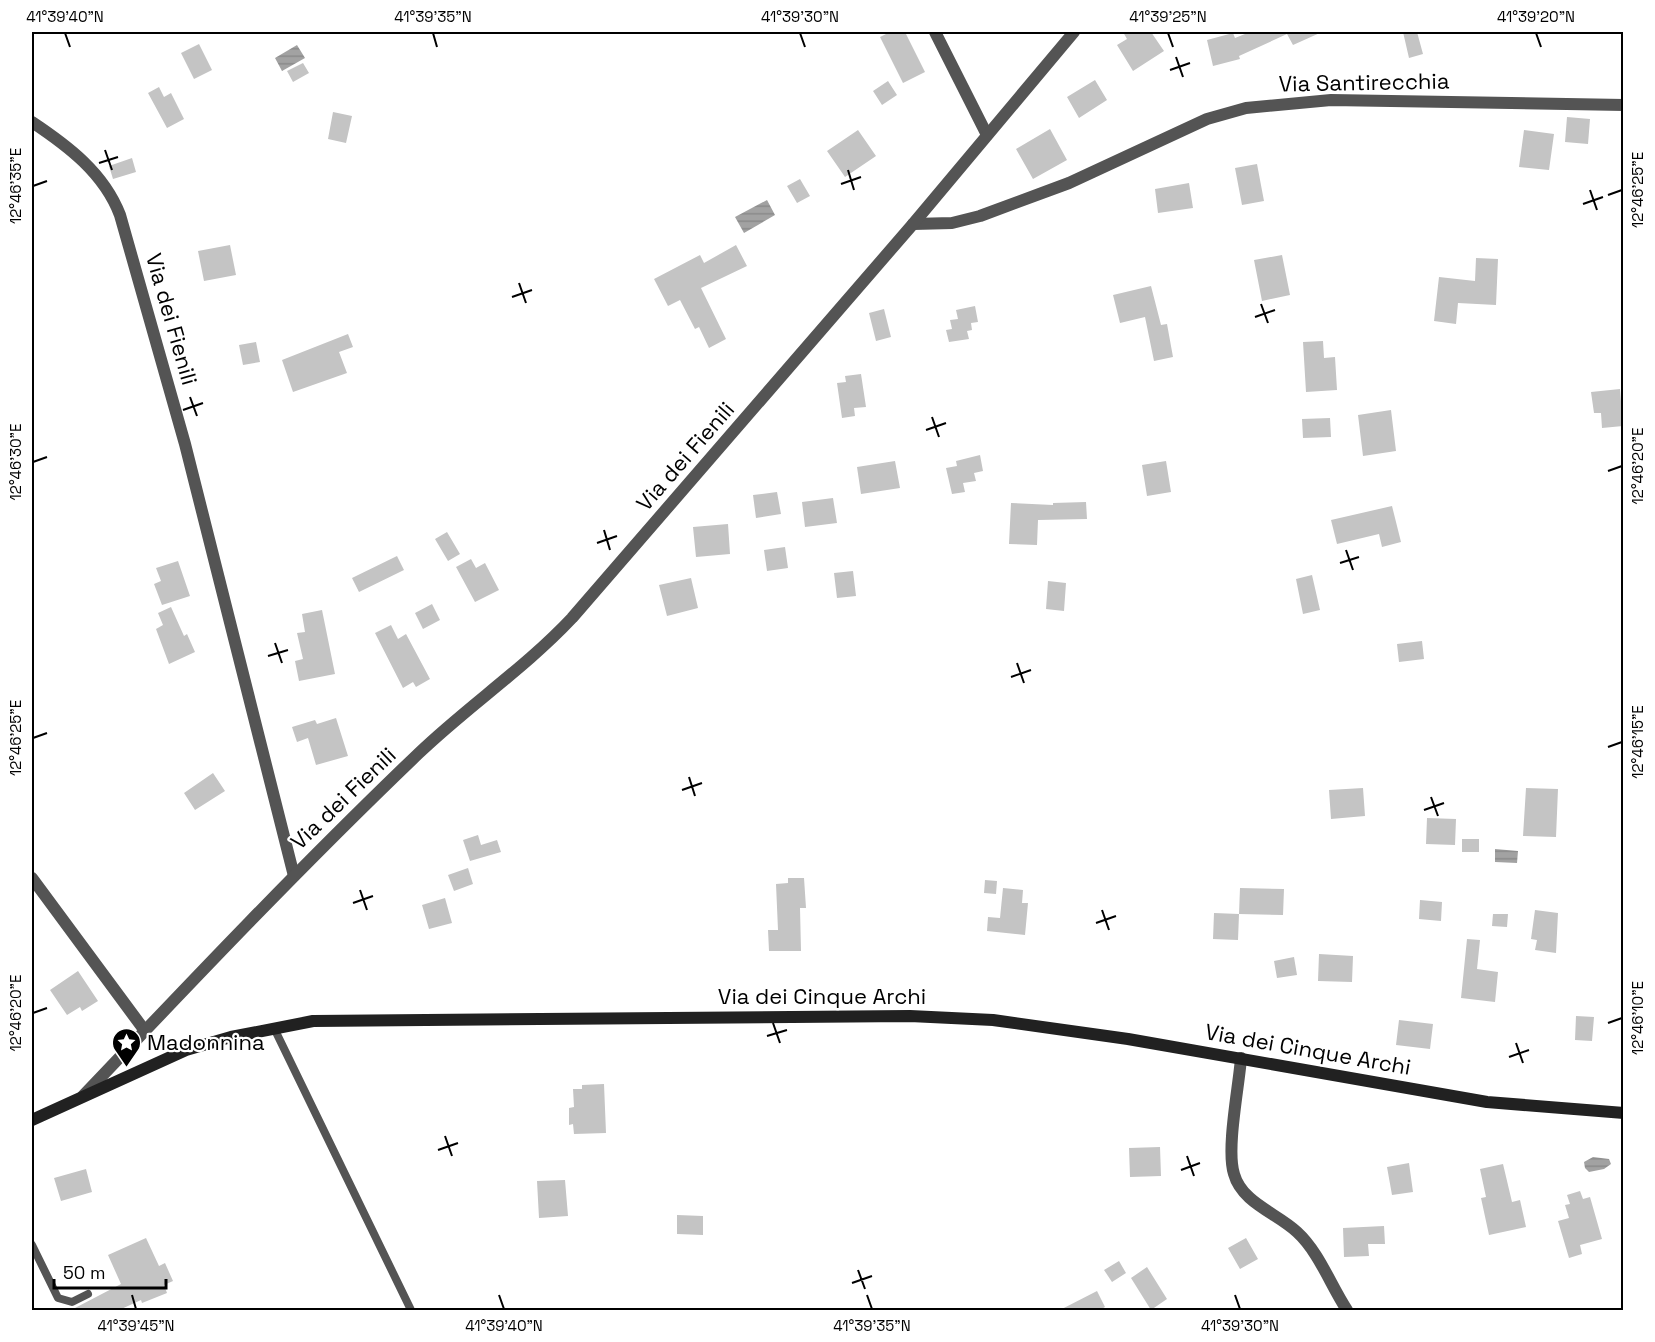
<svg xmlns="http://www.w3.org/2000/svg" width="1655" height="1342" viewBox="0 0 1655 1342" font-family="'Space Grotesk',sans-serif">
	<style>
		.water { fill: url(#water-rules) }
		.building { fill: #c4c4c4 }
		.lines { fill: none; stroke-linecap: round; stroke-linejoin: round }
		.service { stroke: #545454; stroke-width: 8 }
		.minor { stroke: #545454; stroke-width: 12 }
		.tertiary { stroke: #545454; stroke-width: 12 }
		.secondary { stroke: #212121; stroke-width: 12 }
		.ticks { fill: none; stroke: #000; stroke-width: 2 }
		.labels { text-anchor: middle; stroke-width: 4.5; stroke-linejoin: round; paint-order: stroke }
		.street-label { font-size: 22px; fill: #000; stroke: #fff }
		.poi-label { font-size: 22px; fill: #000; stroke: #fff; text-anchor: start }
		.neatline { fill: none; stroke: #000; stroke-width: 2 }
		.ticks-label { font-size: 15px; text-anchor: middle; fill: #000 }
	</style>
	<defs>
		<pattern id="water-rules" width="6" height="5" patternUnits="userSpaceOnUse" patternTransform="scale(1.5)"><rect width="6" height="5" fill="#a2a2a2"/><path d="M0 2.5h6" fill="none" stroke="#8a8a8a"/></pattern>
	</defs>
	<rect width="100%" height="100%" fill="#fff"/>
	<path class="water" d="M297,45L305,58L282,71L275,58Z
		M767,200L775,215L744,233L735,217Z
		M1495,849L1518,851L1517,863L1495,862Z
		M1593,1157L1609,1159L1611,1164L1604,1169L1589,1172L1585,1168L1584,1162Z"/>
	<path class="building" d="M890,32H905L925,72L903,83L880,37Z
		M1123,32H1151L1164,51L1133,71L1117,45L1127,39Z
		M1250,32H1322L1293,45L1287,34L1239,56L1240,59L1213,66L1207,40L1233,33L1235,38Z
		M1403,32H1417L1423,54L1409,58Z
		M199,44L212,70L194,79L181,53Z
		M303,63L309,73L293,82L287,71Z
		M1095,80L1107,100L1079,118L1067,97Z
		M888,81L897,95L882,105L873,91Z
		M159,87L164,97L171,93L184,119L167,128L148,93Z
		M333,112L352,116L346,143L328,139Z
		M1567,117L1590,119L1588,144L1565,142Z
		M1050,129L1067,160L1033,179L1016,149Z
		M858,130L876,156L845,177L827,151Z
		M1524,130L1554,134L1549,170L1519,167Z
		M132,158L136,172L113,179L109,166Z
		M1257,164L1264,201L1242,205L1235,168Z
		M800,179L810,196L797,203L787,186Z
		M1189,183L1193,208L1158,213L1155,189Z
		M230,245L236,275L204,281L198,251Z
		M736,245L747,266L701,288L726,339L709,348L699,327L695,329L680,300L668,306L654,279L700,255L704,263Z
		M1282,255L1290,295L1262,301L1254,260Z
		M1476,258L1498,259L1496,305L1458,303L1456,324L1434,321L1439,277L1475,281Z
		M1151,286L1161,325L1167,324L1173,357L1154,361L1145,317L1120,323L1113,295Z
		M975,306L978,322L971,323L972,330L967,331L969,339L949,342L946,330L952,329L950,320L958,319L956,310Z
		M884,309L891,337L876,341L869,313Z
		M348,334L353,347L339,352L347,373L293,392L282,360Z
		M1323,341L1324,358L1335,357L1337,390L1306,392L1303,342Z
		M256,342L260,362L243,365L239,345Z
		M861,374L866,407L854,408L855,416L842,418L837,383L846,382L845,376Z
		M1620,389L1623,426L1602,428L1601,413H1594L1591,392Z
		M1391,410L1396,451L1363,456L1358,415Z
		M1330,418L1331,437L1303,438L1302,419Z
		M980,455L983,471L974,473L976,481L963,483L965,492L952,494L946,468L957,466L956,461Z
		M895,461L900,488L861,494L857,467Z
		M1166,461L1171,492L1147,496L1142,465Z
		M777,492L781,514L756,518L753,495Z
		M833,498L837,523L805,527L802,502Z
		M1086,502L1087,519L1038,520L1037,545L1009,544L1011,503L1053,505V503Z
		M1392,506L1401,542L1382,547L1379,534L1337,544L1331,520Z
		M728,524L730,554L696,557L693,527Z
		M447,532L460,554L448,561L435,539Z
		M785,547L788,568L767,571L764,550Z
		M397,556L404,570L359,592L352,578Z
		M471,559L476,568L485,563L499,590L475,602L456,567Z
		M178,561L190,596L162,605L154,584L161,581L156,568Z
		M853,571L856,596L837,598L834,573Z
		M1312,575L1320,610L1303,614L1296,579Z
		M691,578L698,608L667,616L659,585Z
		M1048,581L1066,583L1064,611L1046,609Z
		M432,604L440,620L423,629L415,613Z
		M171,607L184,636L187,634L195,652L169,664L156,629L163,625L158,613Z
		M322,610L335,674L299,681L295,661L303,659L297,633L305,632L302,614Z
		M391,625L398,639L406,634L430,679L416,687L413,682L403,688L375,633Z
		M1422,641L1424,659L1399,662L1397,644Z
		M336,718L348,756L316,765L308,738L297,742L292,727L315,720L317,724Z
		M213,773L225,791L195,810L184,793Z
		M1363,788L1365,816L1331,819L1329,790Z
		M1526,788L1558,789L1556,837L1523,836Z
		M1427,818L1456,819L1455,845L1426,844Z
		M478,835L481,845L497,840L501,852L470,861L463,840Z
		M1462,839H1479V852H1462Z
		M468,868L473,884L454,891L448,875Z
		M788,878H804L806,908H800L801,951H769L768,930H778L776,884L788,883Z
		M985,880L997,881L996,894L984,893Z
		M1003,888L1023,890L1022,903H1028L1025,935L987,931L988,917L1000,918Z
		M1240,888L1284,889L1283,915L1239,914Z
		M445,898L452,923L429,929L422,905Z
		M1420,900L1442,902L1441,921L1419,919Z
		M1535,910L1558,913L1556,953L1535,950L1537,940L1531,939Z
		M1214,913L1239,914L1238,940L1213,939Z
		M1493,914H1508L1507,927L1492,926Z
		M1467,939L1480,940L1477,969L1498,972L1495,1002L1461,998Z
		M1319,954L1353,956L1352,982L1318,981Z
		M1294,957L1297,975L1277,978L1274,961Z
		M78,971L98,1001L82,1011L80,1007L67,1015L50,990Z
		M1576,1016L1594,1017L1592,1041L1575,1040Z
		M1399,1020L1433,1024L1430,1049L1396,1045Z
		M604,1084L606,1133L574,1134L573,1124L569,1125V1108L574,1107L573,1089H582V1085Z
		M1160,1147L1161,1176L1130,1177L1129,1148Z
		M1409,1163L1413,1192L1392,1195L1387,1167Z
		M1503,1164L1512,1202L1520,1200L1526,1227L1489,1235L1481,1198L1486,1197L1480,1169Z
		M86,1169L92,1192L61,1201L54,1178Z
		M565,1180L568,1216L539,1218L537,1181Z
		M1580,1191L1583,1199L1590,1197L1602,1239L1580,1245L1582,1254L1569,1258L1558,1221L1569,1218L1565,1205L1570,1204L1567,1195Z
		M677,1215L703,1216V1235L677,1234Z
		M1384,1226L1385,1244H1368L1369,1256L1344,1257L1343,1228Z
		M146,1238L159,1266L165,1263L173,1281L164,1285L167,1293L142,1303L141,1300L117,1311H62L75,1308L121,1284L108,1255Z
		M1246,1238L1258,1259L1240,1269L1228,1248Z
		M1119,1261L1126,1273L1112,1282L1104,1270Z
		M1147,1267L1167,1299L1151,1310L1131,1278Z
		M1097,1291L1105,1307L1098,1311H1058Z"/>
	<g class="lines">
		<path class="service" d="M274,1028L411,1310
			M32,1245L58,1298L72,1302L88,1294"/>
		<path class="minor" d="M935,32L987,135
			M32,122C68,146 104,173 120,215L185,444L294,876
			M913,224L952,223L980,216L1069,183L1207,119L1246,108L1331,100L1624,105
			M32,878L145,1031
			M1241,1058C1239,1086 1226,1149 1234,1174C1242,1203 1277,1213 1297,1232C1319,1252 1331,1286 1347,1310"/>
		<path class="tertiary" d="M83,1096C193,980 303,864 419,753C468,706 525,668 572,618L913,224L1074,32"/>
		<path class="secondary" d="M32,1120L186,1050L231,1037L313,1021L910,1016L993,1020L1128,1039L1487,1102L1624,1113"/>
	</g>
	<path class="ticks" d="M65,33L70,47M433,33L437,47M800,33L805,47M1168,33L1173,47M1536,33L1541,47M1176,57L1183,77M1170,70L1190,63M105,150L112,170M99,163L118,157M848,170L854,190M841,184L861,177M33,186L47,181M1590,190L1597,210M1608,195L1622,190M1583,204L1603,197M519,283L526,303M512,297L532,290M1261,304L1268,323M1255,317L1275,310M190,397L197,416M183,410L203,403M932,417L939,437M926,430L946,423M33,462L47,457M1608,471L1622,466M604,530L610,550M597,543L617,536M1346,550L1353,570M1340,563L1359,557M275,643L282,663M268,656L288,650M1017,663L1024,683M1011,677L1031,670M33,738L47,733M1608,747L1622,742M689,777L695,796M682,790L702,783M1431,797L1438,816M1424,810L1444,803M360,890L367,910M353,903L373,896M1102,910L1109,930M1096,923L1116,916M33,1013L47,1008M773,1023L780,1043M1608,1023L1622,1018M767,1036L787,1030M1516,1043L1523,1063M1509,1057L1529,1050M445,1136L452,1156M438,1150L458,1143M1187,1156L1194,1176M1181,1170L1200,1163M858,1270L865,1289M852,1283L872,1276M132,1295L136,1309M499,1295L504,1309M867,1295L872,1309M1235,1295L1240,1309"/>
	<defs>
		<symbol id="sight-pin" viewBox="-11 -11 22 30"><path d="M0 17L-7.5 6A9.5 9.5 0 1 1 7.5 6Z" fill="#000" stroke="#fff"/><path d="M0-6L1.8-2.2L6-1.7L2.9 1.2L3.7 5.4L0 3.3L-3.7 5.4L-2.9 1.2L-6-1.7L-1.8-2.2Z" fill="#fff"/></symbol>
	</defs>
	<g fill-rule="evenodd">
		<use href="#sight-pin" x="110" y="1026" width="33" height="45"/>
	</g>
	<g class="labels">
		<g class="street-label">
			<text transform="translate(1364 82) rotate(-1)" y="8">Via Santirecchia</text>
			<text transform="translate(172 319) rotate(74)" y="8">Via dei Fienili</text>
			<text transform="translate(685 456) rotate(-49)" y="8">Via dei Fienili</text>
			<text transform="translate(343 798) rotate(-44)" y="8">Via dei Fienili</text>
			<text x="822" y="1004">Via dei Cinque Archi</text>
			<text transform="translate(1308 1049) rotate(10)" y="8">Via dei Cinque Archi</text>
		</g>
		<g class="poi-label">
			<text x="147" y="1050">Madonnina</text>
		</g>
	</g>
	<rect width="1655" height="1342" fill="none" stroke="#ffffff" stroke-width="66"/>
	<path d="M54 1279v9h112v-9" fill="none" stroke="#000000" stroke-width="3"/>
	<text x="63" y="1279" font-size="18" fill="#000000" stroke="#ffffff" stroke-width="4.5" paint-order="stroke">50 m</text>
	<rect x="33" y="33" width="1589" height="1276" class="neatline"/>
	<g class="ticks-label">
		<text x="65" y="22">41°39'40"N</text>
		<text x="433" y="22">41°39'35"N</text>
		<text x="800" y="22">41°39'30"N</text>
		<text x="1168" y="22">41°39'25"N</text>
		<text x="1536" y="22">41°39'20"N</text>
		<text transform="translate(16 186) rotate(-90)" y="5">12°46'35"E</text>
		<text transform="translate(1638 190) rotate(-90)" y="5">12°46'25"E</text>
		<text transform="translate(16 462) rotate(-90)" y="5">12°46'30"E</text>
		<text transform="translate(1638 466) rotate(-90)" y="5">12°46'20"E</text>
		<text transform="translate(16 738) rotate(-90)" y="5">12°46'25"E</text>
		<text transform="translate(1638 742) rotate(-90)" y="5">12°46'15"E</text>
		<text transform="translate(16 1013) rotate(-90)" y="5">12°46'20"E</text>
		<text transform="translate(1638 1018) rotate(-90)" y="5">12°46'10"E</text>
		<text x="136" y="1331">41°39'45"N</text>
		<text x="504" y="1331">41°39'40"N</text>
		<text x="872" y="1331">41°39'35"N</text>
		<text x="1240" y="1331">41°39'30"N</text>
	</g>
</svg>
